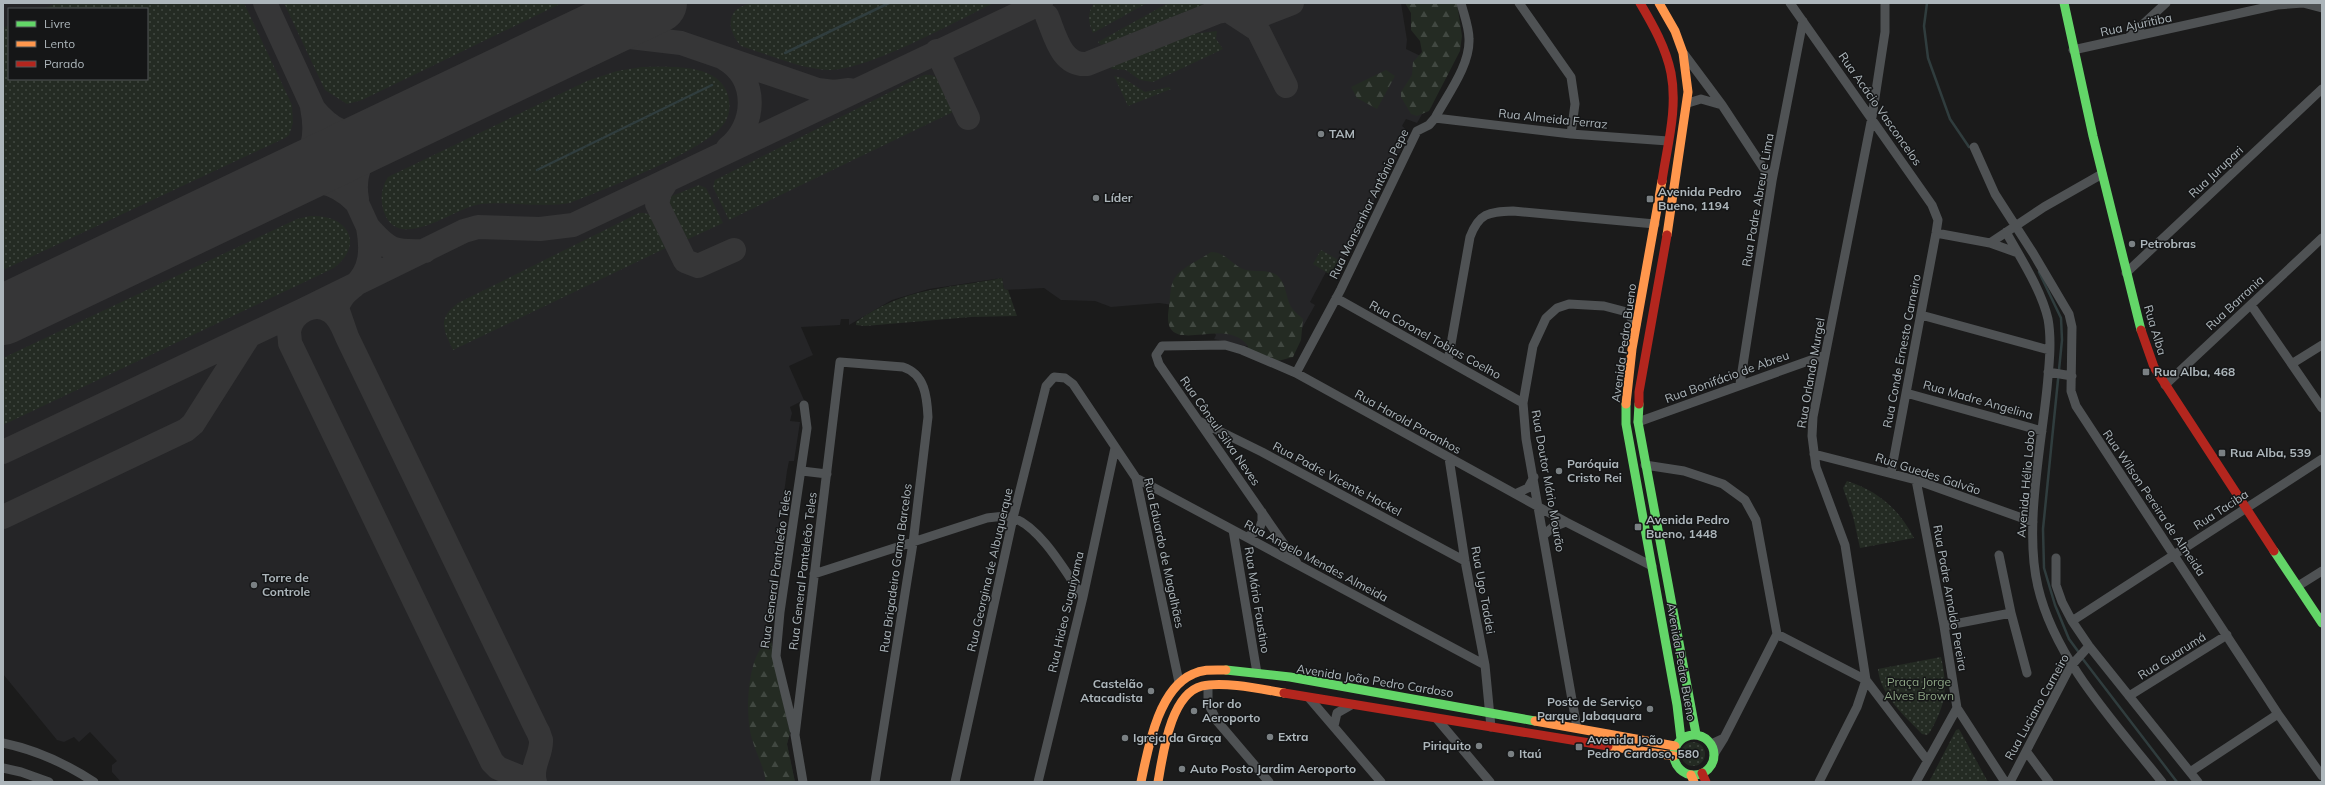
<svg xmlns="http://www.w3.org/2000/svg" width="2325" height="785" viewBox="0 0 2325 785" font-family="Mulish,sans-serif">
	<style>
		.built { fill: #252527; fill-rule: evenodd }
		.green { fill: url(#green-dots) }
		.forest { fill: url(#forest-firs) }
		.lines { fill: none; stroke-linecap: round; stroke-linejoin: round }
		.stream { stroke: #303d3e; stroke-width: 2.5 }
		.taxiway { stroke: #363637; stroke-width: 24 }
		.runway { stroke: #363637; stroke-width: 60 }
		.street { stroke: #4f5254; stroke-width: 9 }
		.fast { stroke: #63d668; stroke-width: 9 }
		.slow { stroke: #ff974d; stroke-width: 9 }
		.jam { stroke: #b3261e; stroke-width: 9 }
		.poi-dot { fill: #7a8083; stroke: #151617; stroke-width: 1.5 }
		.labels { text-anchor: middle; stroke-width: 3; stroke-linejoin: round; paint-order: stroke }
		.street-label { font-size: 12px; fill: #adb6bb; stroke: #151617 }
		.poi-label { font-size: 12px; font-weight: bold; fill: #adb6bb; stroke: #151617; text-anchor: start }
		.park-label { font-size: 12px; fill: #8da585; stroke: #151617 }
	</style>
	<defs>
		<pattern id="green-dots" width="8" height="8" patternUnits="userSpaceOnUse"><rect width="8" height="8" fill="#242b23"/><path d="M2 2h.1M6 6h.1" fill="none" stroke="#414841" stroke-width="1.8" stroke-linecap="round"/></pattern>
		<pattern id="forest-firs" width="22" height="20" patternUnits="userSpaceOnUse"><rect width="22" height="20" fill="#242b23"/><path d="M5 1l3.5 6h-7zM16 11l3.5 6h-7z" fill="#414841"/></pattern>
	</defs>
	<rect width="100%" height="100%" fill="#1b1b1b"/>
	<path class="built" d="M3,3H1401L1407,40L1406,49L1448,69L1417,123L1406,119L1402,126L1409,132L1406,140L1334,277L1326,272L1310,302L1315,305L1287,355L1214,339L1216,335L1199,309L1159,303L1111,307L1095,301L1061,300L1044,288L1004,290L1002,278L929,289L892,300L849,325V319H841L840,325L801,327L813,355L789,366L804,400L790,407L792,413L790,421L800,422L794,461H789L787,471L765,636L771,639L776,672L790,733L787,744L795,782H121L112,772V765L117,761L90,732L79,742L74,737L64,742L57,740L3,674ZM9,9H147V79H9Z"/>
	<path class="green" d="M56,3H244L292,105L293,123L289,135L285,138L3,270V28L9,25V79H147V9H43Z
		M284,3H562L362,100L347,104L325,90Z
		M750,3H994C954,22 871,69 830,70C803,70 767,54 741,46C733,37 725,21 736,10C739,7 746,5 750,3Z
		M1094,3H1147L1093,33C1088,22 1087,14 1094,3Z
		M1168,3H1204L1180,21L1134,38L1101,45L1098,42Z
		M1217,31L1216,39L1223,49L1153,82L1140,80L1126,70L1112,69L1110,65L1184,35Z
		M642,67C668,67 713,63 726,90C731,101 731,115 723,125C702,152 605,189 570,203C540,208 511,201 481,204C454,207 399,254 384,212C380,199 381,188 388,177L587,81L617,71Z
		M924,75C944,72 950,96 957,110L729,220L713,187L715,180Z
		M1114,76L1123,78L1145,92L1169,87L1171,89L1128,106Z
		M699,185L706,188L723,223L684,241L665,204L667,198Z
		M639,213C658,211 661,233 668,247L453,350C443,329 437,319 458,303Z
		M310,216C348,214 365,244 334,268L3,425V358L297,219Z
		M1321,250L1342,262L1334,277L1313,264Z
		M1002,278L1004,289L1008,290L1017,316L971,317L865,326L856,325V322C904,287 947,289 1002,278Z
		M1847,481C1878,491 1899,509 1914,538L1860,548L1853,516L1843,488Z
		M1941,657C1948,690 1946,703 1930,732L1927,735L1922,734C1905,716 1880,695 1878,669Z
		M1959,729L1988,782H1929L1956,730Z
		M1681 754a12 12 0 1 1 24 0a12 12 0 1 1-24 0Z"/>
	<path class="forest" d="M1405,3H1457L1462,36L1460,51L1429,111L1417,116L1411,114L1401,97V92L1412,75L1413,62L1422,52L1420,41L1411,30V13Z
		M1386,70L1395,76L1377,109L1357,98L1351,87Z
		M1211,252C1225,252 1231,264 1243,269C1254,273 1270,268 1279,277C1286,285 1286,296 1290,305C1293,311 1299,315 1303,319L1301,340L1293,357L1278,361L1251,359L1247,354L1248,346C1224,313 1159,363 1169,307C1170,299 1170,286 1174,279C1181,267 1200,260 1211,252Z
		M771,639L776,672L790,733L787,744L795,782H766C764,767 756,753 752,739C745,717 747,665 762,647C764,644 768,641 771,639Z"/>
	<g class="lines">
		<path class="stream" d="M1927,3L1924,26L1928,58L1950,119L1969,147
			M785,53L889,3
			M537,170L712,85
			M2039,272L2061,318L2062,340L2043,529L2044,568L2055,605L2069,639L2080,654
			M2082,658L2177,782"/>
		<path class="taxiway" d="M265,3L368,227
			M1047,16C1055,35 1061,66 1087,64L1217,12L1241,8L1255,3
			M582,39L630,37L681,43L818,90L834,92L849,90
			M937,51L968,118
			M725,59C759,79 756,126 728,148
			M1286,86L1258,30L1229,11L1259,16L1292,3
			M296,176C313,150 318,138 312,107C333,133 348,137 381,135
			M667,181L660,192L657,204L685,261L698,266L734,250
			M280,183C310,178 334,179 356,202
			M357,199C352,172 364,154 381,135
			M425,251C393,252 389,251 368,227C372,249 372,270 354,286C345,293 341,297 337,308L347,337C343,328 339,316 330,311C314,300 292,313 289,331C289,334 290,339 290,343L492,762L498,768L532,782
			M347,337L536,728C538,731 540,736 541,740C542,755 530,767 535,782
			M3,452L303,310L464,231L478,227L540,229L573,225L1041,3
			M3,517L186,430L193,424L249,336"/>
		<path class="runway" d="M3,315L657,3"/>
		<path class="street" d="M1519,3L1571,77L1575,104L1571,134
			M1790,3L1932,205L1938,220L1936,233L1891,473
			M2128,38L2166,3
			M2073,50L2277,5L2303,3L2322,8
			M1684,54L1722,105L1772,181
			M1688,103L1701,99L1722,105
			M1435,118L1571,134L1668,141
			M1974,147L1995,194L2033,253L2069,314L2072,327L2071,391L2076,406L2278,714L2322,776
			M2006,232C2021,259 2041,289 2048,319C2052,341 2049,366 2047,388C2041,448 2024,529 2038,587C2055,660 2116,724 2162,782
			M1936,233L1990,243L2044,207L2102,174
			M1990,243L2018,253
			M2126,273L2322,89
			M1336,298L1523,403
			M2251,305L2322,408
			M1921,315L2049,350
			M1448,361L1470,237C1479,213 1488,212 1513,211L1655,224
			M2293,363L2322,345
			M2048,372L2072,376
			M1296,373L1341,289L1417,131L1429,125L1435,118C1447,95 1470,66 1469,39C1469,27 1464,15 1461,3
			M1740,384L1772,181L1803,21
			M2165,385L2322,238
			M1906,393L2042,431
			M1199,421L1262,452L1465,561
			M1638,422L1825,355
			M1814,454L1916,480L2033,522
			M1449,458L1465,561L1485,665L1491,727
			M1645,465L1684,471L1723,484L1745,500L1756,520L1777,634L1724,738L1714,754
			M802,471L827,474
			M1136,478L1485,665
			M1916,480L1944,626L1957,708L1916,782
			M1517,493L1528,488L1534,477
			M1233,530L1257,673
			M1545,534L1553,527L1566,522
			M1247,537L1259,530L1262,521V512
			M1999,555L2011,613L2027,673
			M2056,558V585L2062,602L2072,621L2089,646L2198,782
			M1297,563L1159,364L1156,355L1162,346L1225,345L1242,350L1296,373L1566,522L1652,566
			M814,574L987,518C996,517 1006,515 1014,518C1042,529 1066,573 1083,597
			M2298,586L2322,571
			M2072,621L2322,459
			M1944,626L2011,613
			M1777,634L1866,680L1927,760
			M1208,686V703L1217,721L1269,782
			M2129,696L2227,635
			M1310,699L1381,782
			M1957,708L2005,782
			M1437,719L1490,782
			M1334,726L1337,713L1351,705
			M1577,728L1526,439L1523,403L1533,346L1546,318L1557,308L1569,304L1604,306L1627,312L1636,325
			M794,730L776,656L780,612L807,428L804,405
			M3,743C37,750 65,763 94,782
			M1711,744L1724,738
			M2026,751L2049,782
			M3,768L21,772L49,782
			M2190,772L2278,714
			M803,782L795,735L840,362L903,367C925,374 927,397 928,417L913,543L875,782
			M955,782L1013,518L1046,386L1054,377L1065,378L1073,384L1136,478L1179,682
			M1038,782L1083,597L1115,448
			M1819,782L1857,707L1866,680L1845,545L1816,467L1812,436L1813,417L1872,117L1885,32V3
			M2010,782L2070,667L2089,646"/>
		<path class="fast" d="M2064,3L2093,136L2141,330
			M1626,404V424L1677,705L1681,739
			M1639,404L1638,422L1696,734
			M2274,551L2322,623
			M1226,670L1290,677L1535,721
			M1674 755a20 20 0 1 1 40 0a20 20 0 1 1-40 0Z"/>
		<path class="slow" d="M1659,3L1675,31L1683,53L1688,92L1667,235
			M1626,404L1632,349L1662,181
			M1535,721L1675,746
			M1608,746L1674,756
			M1691,775L1694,782
			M1141,782C1148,749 1158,689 1193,674C1203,669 1214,670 1226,670
			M1158,782C1163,755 1170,694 1202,686C1224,681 1261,689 1284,693"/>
		<path class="jam" d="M1640,3C1653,25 1666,48 1671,73C1678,109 1667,146 1662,181
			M2141,330L2154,367L2274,551
			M1639,404V392L1667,235
			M1284,693L1608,746
			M1702,773L1706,782"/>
	</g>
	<g class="poi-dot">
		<circle cx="1321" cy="134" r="4"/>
		<circle cx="1096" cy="198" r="4"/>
		<rect x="1646" y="195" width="8" height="8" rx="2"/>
		<circle cx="2132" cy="244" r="4"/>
		<rect x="2142" y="368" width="8" height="8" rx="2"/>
		<rect x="2218" y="449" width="8" height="8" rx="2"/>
		<circle cx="1559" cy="471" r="4"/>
		<rect x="1634" y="523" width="8" height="8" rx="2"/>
		<circle cx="254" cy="585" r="4"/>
		<circle cx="1151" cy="691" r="4"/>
		<circle cx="1650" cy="709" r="4"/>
		<circle cx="1194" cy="711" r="4"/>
		<circle cx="1270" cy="737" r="4"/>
		<circle cx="1125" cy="738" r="4"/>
		<circle cx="1479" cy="746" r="4"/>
		<rect x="1575" y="743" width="8" height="8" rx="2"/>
		<circle cx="1511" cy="754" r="4"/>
		<circle cx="1182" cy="769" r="4"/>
	</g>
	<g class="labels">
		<g class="street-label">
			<text transform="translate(2136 25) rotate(-12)" y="4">Rua Ajuritiba</text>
			<text transform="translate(1880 109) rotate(55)" y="4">Rua Acácio Vasconcelos</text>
			<text transform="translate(1553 119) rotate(6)" y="4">Rua Almeida Ferraz</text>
			<text transform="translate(2216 172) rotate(-43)" y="4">Rua Jurupari</text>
			<text transform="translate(1758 200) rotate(-80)" y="4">Rua Padre Abreu e Lima</text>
			<text transform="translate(1369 204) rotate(-64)" y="4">Rua Monsenhor Antônio Pepe</text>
			<text transform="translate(2235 303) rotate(-43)" y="4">Rua Barrania</text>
			<text transform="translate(2155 330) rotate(73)" y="4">Rua Alba</text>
			<text transform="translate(1435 340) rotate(29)" y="4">Rua Coronel Tobias Coelho</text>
			<text transform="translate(1624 343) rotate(-82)" y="4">Avenida Pedro Bueno</text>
			<text transform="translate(1902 351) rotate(-79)" y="4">Rua Conde Ernesto Carneiro</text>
			<text transform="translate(1811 373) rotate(-80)" y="4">Rua Orlando Murgel</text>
			<text transform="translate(1727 377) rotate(-20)" y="4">Rua Bonifácio de Abreu</text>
			<text transform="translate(1978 400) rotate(16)" y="4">Rua Madre Angelina</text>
			<text transform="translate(1408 422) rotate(29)" y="4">Rua Harold Paranhos</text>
			<text transform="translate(1220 431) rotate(55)" y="4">Rua Cônsul Silva Neves</text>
			<text transform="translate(1928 474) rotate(18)" y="4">Rua Guedes Galvão</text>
			<text transform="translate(1337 479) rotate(28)" y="4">Rua Padre Vicente Hackel</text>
			<text transform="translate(1548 481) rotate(80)" y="4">Rua Doutor Mário Mourão</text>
			<text transform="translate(2026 484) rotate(-85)" y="4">Avenida Hélio Lobo</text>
			<text transform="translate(2154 503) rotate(56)" y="4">Rua Wilson Pereira de Almeida</text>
			<text transform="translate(2221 510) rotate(-33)" y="4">Rua Taciba</text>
			<text transform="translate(1164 553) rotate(78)" y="4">Rua Eduardo de Magalhães</text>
			<text transform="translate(1316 561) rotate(28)" y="4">Rua Angelo Mendes Almeida</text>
			<text transform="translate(896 568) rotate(-82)" y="4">Rua Brigadeiro Gama Barcelos</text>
			<text transform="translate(776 569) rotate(-82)" y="4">Rua General Pantaleão Teles</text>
			<text transform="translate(990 570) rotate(-77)" y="4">Rua Georgina de Albuquerque</text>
			<text transform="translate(803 571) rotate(-83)" y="4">Rua General Panteleão Teles</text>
			<text transform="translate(1483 590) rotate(80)" y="4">Rua Ugo Taddei</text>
			<text transform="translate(1950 598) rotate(80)" y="4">Rua Padre Arnaldo Pereira</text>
			<text transform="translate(1257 600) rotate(81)" y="4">Rua Mário Faustino</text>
			<text transform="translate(1066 612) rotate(-77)" y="4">Rua Hideo Suguiyama</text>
			<text transform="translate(2172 656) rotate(-32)" y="4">Rua Guarumá</text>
			<text transform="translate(1681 662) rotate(80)" y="4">Avenida Pedro Bueno</text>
			<text transform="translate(1375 681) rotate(9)" y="4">Avenida João Pedro Cardoso</text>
			<text transform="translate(2037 707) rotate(-61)" y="4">Rua Luciano Carneiro</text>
		</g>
		<g class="poi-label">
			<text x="1329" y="138">TAM</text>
			<text x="1658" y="196">Avenida Pedro<tspan x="1658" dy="14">Bueno, 1194</tspan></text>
			<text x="1104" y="202">Líder</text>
			<text x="2140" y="248">Petrobras</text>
			<text x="2154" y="376">Rua Alba, 468</text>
			<text x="2230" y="457">Rua Alba, 539</text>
			<text x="1567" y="468">Paróquia<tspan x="1567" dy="14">Cristo Rei</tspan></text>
			<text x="1646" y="524">Avenida Pedro<tspan x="1646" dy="14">Bueno, 1448</tspan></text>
			<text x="262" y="582">Torre de<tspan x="262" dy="14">Controle</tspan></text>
			<text x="1143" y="688" text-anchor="end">Castelão<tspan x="1143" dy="14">Atacadista</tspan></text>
			<text x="1642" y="706" text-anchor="end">Posto de Serviço<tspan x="1642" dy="14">Parque Jabaquara</tspan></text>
			<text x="1202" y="708">Flor do<tspan x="1202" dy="14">Aeroporto</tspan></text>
			<text x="1278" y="741">Extra</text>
			<text x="1133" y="742">Igreja da Graça</text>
			<text x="1587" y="744">Avenida João<tspan x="1587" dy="14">Pedro Cardoso, 580</tspan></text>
			<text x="1471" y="750" text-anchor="end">Piriquito</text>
			<text x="1519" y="758">Itaú</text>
			<text x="1190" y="773">Auto Posto Jardim Aeroporto</text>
		</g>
		<g class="park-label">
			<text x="1919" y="686">Praça Jorge<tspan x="1919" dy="14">Alves Brown</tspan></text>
		</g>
	</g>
	<rect width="2325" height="785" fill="none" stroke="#adb6bb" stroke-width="8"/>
	<rect x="8" y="8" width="140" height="72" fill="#151617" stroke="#525659"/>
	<rect x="16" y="21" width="20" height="6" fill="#63d668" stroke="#525659"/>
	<text x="44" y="28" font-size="12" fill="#adb6bb">Livre</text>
	<rect x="16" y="41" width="20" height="6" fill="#ff974d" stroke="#525659"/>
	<text x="44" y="48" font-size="12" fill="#adb6bb">Lento</text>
	<rect x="16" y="61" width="20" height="6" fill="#b3261e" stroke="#525659"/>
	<text x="44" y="68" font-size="12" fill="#adb6bb">Parado</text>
</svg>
